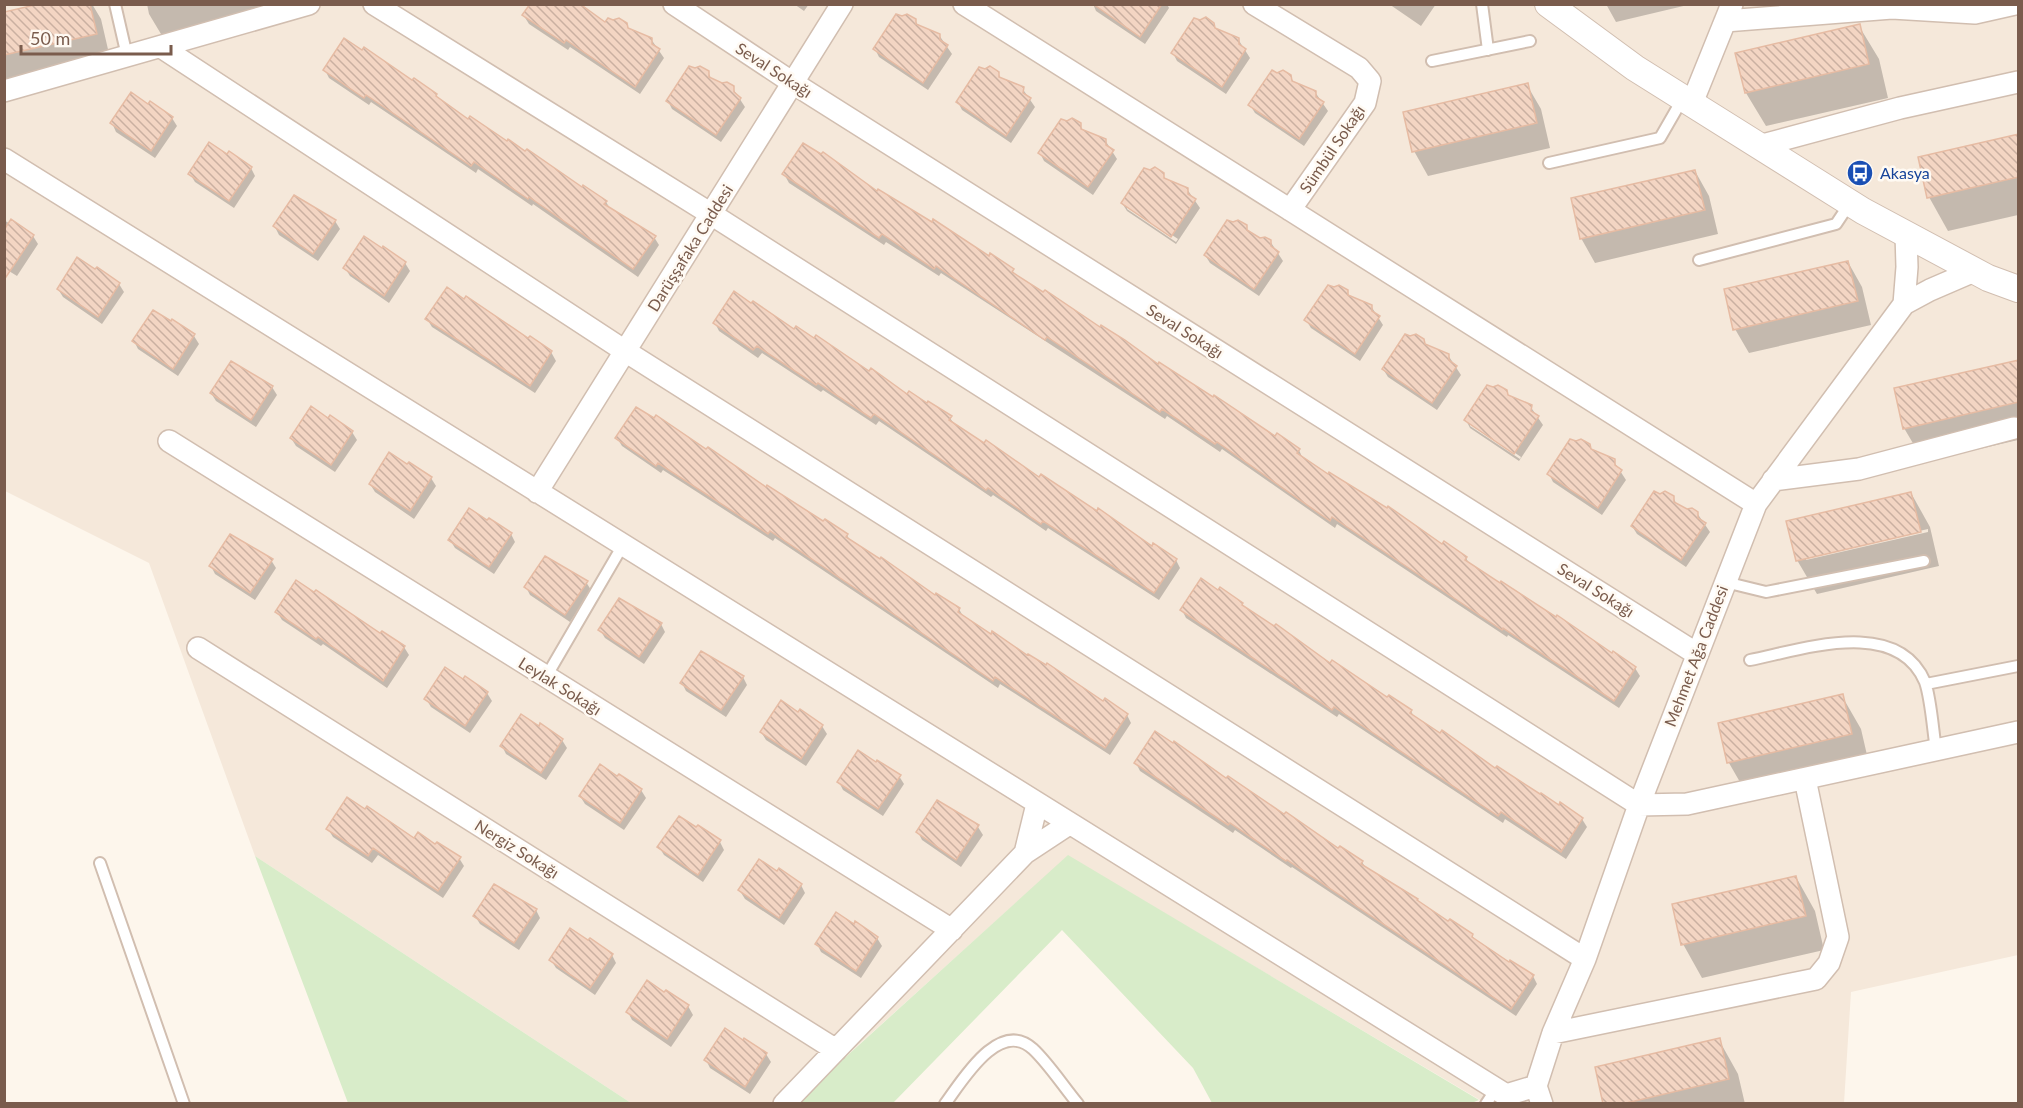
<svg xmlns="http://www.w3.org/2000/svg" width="2023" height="1108" viewBox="0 0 2023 1108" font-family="Lato,sans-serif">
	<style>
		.residential { fill: #f5e8da }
		.grass { fill: #d8ecc9 }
		.shadow { fill: #0003; fill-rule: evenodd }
		.building { fill: url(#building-back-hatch); stroke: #e6bba3; stroke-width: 1.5 }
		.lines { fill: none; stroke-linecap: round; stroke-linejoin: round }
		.service-casing { stroke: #d1beb0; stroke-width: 14 }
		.minor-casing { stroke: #d1beb0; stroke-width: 24 }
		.tertiary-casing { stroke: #d1beb0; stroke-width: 28 }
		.service { stroke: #fff; stroke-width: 10 }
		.minor { stroke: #fff; stroke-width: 21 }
		.tertiary { stroke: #fff; stroke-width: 26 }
		.labels { text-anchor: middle; stroke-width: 5; stroke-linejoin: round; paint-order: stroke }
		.street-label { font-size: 16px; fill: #7a5c4d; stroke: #fffaf3 }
		.transit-label { font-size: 16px; fill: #164399; stroke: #fffaf3; text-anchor: start }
	</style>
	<defs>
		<pattern id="building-back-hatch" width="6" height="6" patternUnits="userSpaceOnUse" patternTransform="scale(1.5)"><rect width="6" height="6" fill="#f3d5c3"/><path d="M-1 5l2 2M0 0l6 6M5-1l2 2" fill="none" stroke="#cab0a1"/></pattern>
	</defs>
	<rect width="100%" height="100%" fill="#fdf6ec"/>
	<path class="residential" d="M4,5H2018V955L1851,992L1844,1103H1485L1068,856L794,1103H631L255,856L149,563L5,491Z"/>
	<path class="grass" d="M1068,855L1479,1100L1469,1104L1212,1103L1193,1068L1062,930L893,1103L794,1104Z
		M255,856L631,1103H348Z"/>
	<path class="shadow" d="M46,4H92L101,19L110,58L4,82V14Z
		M147,4H284L164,39L149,14Z
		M794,4H809L804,11Z
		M1093,4H1167L1169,8L1145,44L1096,11Z
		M1389,4H1436L1421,26Z
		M1606,4H1692L1616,22Z
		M524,16L606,24H626L630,31L651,39L664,58L640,94L570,47L568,50L529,24Z
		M915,20L919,27L939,35L952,54L928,90L879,57L875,49Z
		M1213,24L1217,31L1238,39L1250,58L1226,94L1177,61L1173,53Z
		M1859,26L1879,59L1888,98L1766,126L1746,93Z
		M325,70L413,82L436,95L439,100L469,121L606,202L611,210L654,237L659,245L638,277L533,204L532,206L478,169L476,173L371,102L369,105L329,78Z
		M985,71L998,73L1002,80L1022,88L1035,107L1011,143L962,110L958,102Z
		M708,72L712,80L732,87L745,107L721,142L672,109L668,101Z
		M1290,76L1295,84L1315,92L1328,111L1304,146L1255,113L1250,105Z
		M1527,85L1541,109L1550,148L1428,176L1414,151Z
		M149,106L172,118L177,126L155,158L116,132L112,123Z
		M1080,125L1084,132L1105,140L1117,159L1093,195L1044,161L1040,153Z
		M2018,136V215L1948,231L1929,197Z
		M251,168L255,176L234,208L195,182L190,174Z
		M1695,171L1709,196L1718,234L1595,263L1581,238Z
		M784,174L877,193L1012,270L1017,277L1158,366L1299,450L1303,459L1443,546L1466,558L1470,565L1612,656L1635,668L1640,676L1619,708L1508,635L1507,637L1337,524L1335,528L1222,449L1220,452L1167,416L1165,419L941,273L939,276L886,242L884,245L789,183Z
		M1162,174L1167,181L1187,189L1200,208L1176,244L1127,211L1122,203ZM1127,205L1178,239L1176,242L1127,209Z
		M294,197L335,221L340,229L318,261L279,235L275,227Z
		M4,220L10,224L12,222L33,236L38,244L17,276L4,268Z
		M1245,226L1250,234L1270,241L1283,261L1259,296L1210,263L1205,255Z
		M1848,262L1862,287L1871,325L1749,353L1735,329Z
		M405,263L410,271L389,303L350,276L345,268Z
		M119,284L124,292L102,324L63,297L58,289Z
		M1346,291L1351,298L1371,306L1383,325L1360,361L1311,328L1306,320Z
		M427,319L528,340L530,338L551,352L556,361L535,393L432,327Z
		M173,321L194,336L199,344L178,376L138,349L134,341Z
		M715,323L795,331L908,396L950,418L955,425L1152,548L1176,560L1180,568L1159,600L1048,528L1046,531L993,495L991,497L879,421L876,425L823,390L821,392L762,353L758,358L719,331Z
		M1423,340L1427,347L1448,355L1461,375L1437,410L1388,377L1383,369Z
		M2018,363V440L1924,462L1904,428Z
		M272,387L277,395L256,427L216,401L211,393Z
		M1506,391L1510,398L1530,406L1543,425L1519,461L1470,428L1466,420ZM1470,422L1521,457L1520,459L1470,426Z
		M352,432L357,440L335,472L296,446L291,438Z
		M617,438L766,489L847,535L850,541L935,597L959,609L964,618L1127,715L1131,723L1110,755L1000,684L998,688L775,538L773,541L663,470L661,473L622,446Z
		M1589,445L1594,453L1613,460L1626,480L1602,515L1553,482L1549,474Z
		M431,478L436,486L414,519L375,492L370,484Z
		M1911,493L1930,527L1939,566L1817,594L1797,560ZM1928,529V532L1806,560V557Z
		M1660,495L1673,497L1677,505L1697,513L1710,532L1686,567L1637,534L1632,526Z
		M511,534L515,542L494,574L455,548L450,540Z
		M271,560L276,568L255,600L215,574L211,566Z
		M586,582L591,590L570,622L530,595L526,587Z
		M1219,592L1242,604L1244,608L1330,665L1411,711L1414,717L1496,770L1559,807L1561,805L1582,819L1587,827L1566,859L1505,819L1503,823L1339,714L1337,717L1186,618L1182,610Z
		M277,612L381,635L382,633L404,647L409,655L387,688L323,644L321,646L282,620Z
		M661,624L665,632L644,664L605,638L600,630Z
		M743,677L747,685L726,717L686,691L682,683Z
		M487,693L492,701L470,733L431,707L426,699Z
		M1842,696L1861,729L1870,768L1748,796L1729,763L1720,724Z
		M799,714L822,726L827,734L806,766L766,740L761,732Z
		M562,740L567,748L546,780L506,754L502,746Z
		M1136,763L1227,780L1339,850L1362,862L1366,868L1417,900L1420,904L1449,923L1472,935L1476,942L1533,976L1537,984L1516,1016L1292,867L1291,868L1235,830L1233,833L1140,771Z
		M899,776L904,784L883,816L843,790L839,782Z
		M641,790L646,798L624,830L585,804L580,796Z
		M937,802L978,827L983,835L961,867L922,840L918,832Z
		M328,829L414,840L459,858L464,866L443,898L378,855L372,863L333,837Z
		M696,829L720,842L724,850L703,882L664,855L659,847Z
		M778,873L801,885L805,893L784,925L745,899L740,891Z
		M1796,877L1815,911L1824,950L1702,978L1683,944Z
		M536,910L540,918L519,950L480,924L475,916Z
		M877,938L882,946L861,978L821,952L817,944Z
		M612,955L616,963L595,995L556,968L551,960Z
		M688,1006L693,1015L671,1047L632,1020L628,1012Z
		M745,1040L766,1054L771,1062L750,1094L710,1068L706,1060Z
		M1719,1040L1738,1074L1745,1104H1605Z"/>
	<path class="building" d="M39,4H90L97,34L4,55V12Z
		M530,4H580L605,22L608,18L613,20L619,18L627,23L628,28L652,38V44L660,49L635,87L566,40L564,43L522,15Z
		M1093,4H1162L1140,37Z
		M896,14L902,16L907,14L916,19V24L940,34V40L948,45L923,83L873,49Z
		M1206,17L1214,23L1215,28L1239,38V44L1246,49L1222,87L1171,53L1194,18L1200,20Z
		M1860,24L1869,64L1745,93L1735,53Z
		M344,38L362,50L364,47L412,80L414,78L437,94L436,96L468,119L470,116L507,141L508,139L525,151L527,149L582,187L583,185L607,201L604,204L656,236L633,269L529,197L528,199L474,162L471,166L366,95L364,98L323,70Z
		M689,66L695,68L700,66L709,71V77L722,83L727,82L734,86V92L741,98L716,135L666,101Z
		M990,66L999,72V77L1024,87L1023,93L1031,98L1006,136L956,102L979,67L985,69Z
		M1272,70L1277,73L1283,70L1291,75L1292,81L1316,91V97L1324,102L1299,139L1248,105Z
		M1528,83L1537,123L1412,152L1403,112Z
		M131,92L148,104L150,101L173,117L151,151L110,123Z
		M1072,118L1081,123V129L1106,139V145L1114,150L1088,187L1038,153L1061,119L1067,121Z
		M2019,134V177L1927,198L1918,157Z
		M209,142L227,154L229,151L252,167L229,201L188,174Z
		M803,143L821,154L823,152L877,191L878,189L932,222L933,219L989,256L990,253L1014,269L1012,272L1043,292L1045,290L1100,327L1101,325L1125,340L1158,364L1159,362L1213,397L1214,395L1275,436L1277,433L1300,449L1297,453L1328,474L1329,472L1387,508L1388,506L1442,544L1444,541L1467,557L1465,560L1500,583L1501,581L1556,617L1557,615L1612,653L1613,651L1636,667L1614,701L1503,628L1502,630L1332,517L1330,521L1217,442L1215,444L1162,409L1160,412L1047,337L1045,340L936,266L934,269L882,234L879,238L782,174Z
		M1155,167L1164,173V178L1188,188V194L1196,199L1171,237L1121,203L1144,168L1150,170Z
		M1695,170L1705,210L1580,239L1571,198Z
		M294,195L336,220L313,254L273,226Z
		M11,219L34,235L4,280V230Z
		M1227,220L1233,222L1238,220L1247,225V230L1260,238L1265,237L1271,240V246L1279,252L1254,289L1204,255Z
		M364,236L382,248L383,246L406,262L384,296L343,268Z
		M77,257L95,269L97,267L120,283L98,317L57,289Z
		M1848,261L1858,301L1733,330L1724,289Z
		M1328,285L1334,287L1339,285L1348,290V295L1372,305V311L1380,316L1355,354L1304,320Z
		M447,287L464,299L466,296L528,338L530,336L552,351L530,386L425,319Z
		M734,291L751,303L753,301L794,329L796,326L814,338L816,335L869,371L871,368L907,394L909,391L927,403L928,401L952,416L949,420L984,443L986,440L1039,477L1041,474L1097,511L1098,508L1152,546L1153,543L1177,559L1154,593L1043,521L1041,524L988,488L986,490L874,414L871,418L818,383L816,385L757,346L753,350L713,323Z
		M153,310L171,321L172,319L195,334L173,369L132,341Z
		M1405,334L1410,336L1416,334L1424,339L1425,344L1449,354V360L1457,366L1432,403L1382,369Z
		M2019,360V402L1903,429L1894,388Z
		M231,361L273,386L251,420L210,393Z
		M1487,385L1493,387L1498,385L1507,390L1508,395L1532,405L1531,411L1539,416L1514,454L1464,420Z
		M311,406L328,418L330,415L353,431L331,465L290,438Z
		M636,407L654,418L656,415L706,449L708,447L766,487L767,485L823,521L825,519L848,534L846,537L880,559L881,557L935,595L936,593L960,608L958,612L991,634L992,631L1027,655L1028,654L1046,665L1047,663L1103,701L1105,698L1128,714L1105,748L995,677L993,681L770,531L768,534L658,463L656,466L615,438Z
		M1570,439L1576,441L1581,439L1590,444L1591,449L1615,459V465L1622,470L1598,508L1547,474Z
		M389,452L407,464L409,462L432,477L410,511L369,484Z
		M1654,491L1660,494L1665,491L1674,496V502L1687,509L1692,508L1698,512V518L1706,523L1681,560L1631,526Z
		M1911,492L1921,532L1796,561L1786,521Z
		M469,508L487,520L489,518L512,533L489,567L448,540Z
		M230,534L273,559L250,593L209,566Z
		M545,556L588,581L565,615L524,587Z
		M1201,578L1218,590L1220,587L1243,603L1242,605L1274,626L1276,624L1330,663L1332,660L1387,697L1389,695L1412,710L1410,713L1440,733L1442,730L1495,768L1497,766L1540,794L1541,793L1559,805L1560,802L1583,818L1561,852L1501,812L1498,816L1334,707L1332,710L1180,610Z
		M296,580L314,592L316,590L380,633L382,631L405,646L383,681L318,637L316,639L275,612Z
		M619,598L662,623L639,657L598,630Z
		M701,651L744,676L721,710L680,683Z
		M445,667L463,679L465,676L488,692L465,726L424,699Z
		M1843,694L1852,734L1727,763L1718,723Z
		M781,700L798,712L800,709L823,725L801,759L760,732Z
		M521,714L539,726L540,723L563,739L541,773L500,746Z
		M1155,731L1173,743L1174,741L1226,778L1228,776L1284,814L1286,812L1338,848L1340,846L1363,861L1361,864L1418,899L1417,900L1448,921L1450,919L1473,934L1472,937L1509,962L1510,960L1534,975L1511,1009L1287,860L1286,861L1230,823L1228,825L1134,763Z
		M858,750L876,762L877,760L901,775L878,809L837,782Z
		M600,764L617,776L619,774L642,789L620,823L579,796Z
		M347,797L365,809L367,806L414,838L418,832L435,844L437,842L461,857L438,891L373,848L368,856L326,829Z
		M937,800L979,825L956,860L916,832Z
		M679,816L696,827L698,825L721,840L698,875L657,847Z
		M759,859L777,871L779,868L802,884L779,918L738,890Z
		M1796,876L1806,916L1681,945L1672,904Z
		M494,884L537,909L514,943L473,916Z
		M836,912L854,924L855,921L878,937L856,971L815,944Z
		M570,928L588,940L590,938L613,954L590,988L549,960Z
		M647,980L664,992L666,990L689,1005L667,1039L626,1012Z
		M725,1028L743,1040L744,1038L767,1053L745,1087L704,1060Z
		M1720,1038L1729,1079L1622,1104H1603L1595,1067Z"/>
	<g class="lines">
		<defs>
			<path id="service" d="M115,4L127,56
				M1482,4L1488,50
				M1432,61L1530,41
				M1549,163L1660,138L1683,98
				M1699,260L1836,224L1850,203
				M1725,582L1766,592L1924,561
				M1750,660C1801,650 1897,616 1925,682C1931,699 1933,731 1936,750
				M546,677L623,545
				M1926,684L2018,666
				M100,863L184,1104
				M945,1104C962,1081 999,1018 1033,1049C1049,1064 1063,1086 1078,1104
				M1486,1104L1496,1089"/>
			<path id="minor" d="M374,4L711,214L1639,805L1687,804L2018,732
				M674,4L793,83L1697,654
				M964,4L1756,504
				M1254,4L1359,68L1370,81L1365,103L1290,210
				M1725,21L1892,8L1975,13L2015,4
				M161,47L625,351L1585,959
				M4,91L309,4
				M1692,103L1732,4
				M1759,146L1900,108L2018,82
				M4,159L1506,1095L1536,1086L1553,1033L1585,959L1639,805L1756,504L1904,304L1930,290L1974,271
				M1904,304L1907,267L1906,234
				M169,441L952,930
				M1773,480L1859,469L2014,428
				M537,492L842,4
				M198,648L836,1050
				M1025,853L1069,824
				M1553,1033L1816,979L1829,963L1838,937L1805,779
				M1536,1086L1542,1104
				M784,1104L1025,853L1037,804"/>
			<path id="tertiary" d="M1548,4L1635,68L1863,211L1988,278L2018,289"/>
		</defs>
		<use href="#service" class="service-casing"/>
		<use href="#minor" class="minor-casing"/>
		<use href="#tertiary" class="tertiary-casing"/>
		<use href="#service" class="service"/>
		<use href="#minor" class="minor"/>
		<use href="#tertiary" class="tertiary"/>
	</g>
	<defs>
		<symbol id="bus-disc" viewBox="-11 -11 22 22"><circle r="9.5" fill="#1a4fb4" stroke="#fffaf3"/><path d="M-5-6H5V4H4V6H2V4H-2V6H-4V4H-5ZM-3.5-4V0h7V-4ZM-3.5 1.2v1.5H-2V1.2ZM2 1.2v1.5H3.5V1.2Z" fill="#fff"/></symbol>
	</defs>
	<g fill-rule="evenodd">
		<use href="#bus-disc" x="1845" y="158" width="30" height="30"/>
	</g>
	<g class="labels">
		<g class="street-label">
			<text transform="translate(774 70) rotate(33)" y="6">Seval Sokağı</text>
			<text transform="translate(1332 149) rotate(-56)" y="6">Sümbül Sokağı</text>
			<text transform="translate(690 248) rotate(-58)" y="6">Darüşşafaka Caddesi</text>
			<text transform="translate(1185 331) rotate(32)" y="6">Seval Sokağı</text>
			<text transform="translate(1596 590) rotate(32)" y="6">Seval Sokağı</text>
			<text transform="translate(1696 656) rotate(-69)" y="6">Mehmet Ağa Caddesi</text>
			<text transform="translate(560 686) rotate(32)" y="6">Leylak Sokağı</text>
			<text transform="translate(517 849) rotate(32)" y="6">Nergiz Sokağı</text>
		</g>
		<g class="transit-label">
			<text x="1880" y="179">Akasya</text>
		</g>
	</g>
	<rect width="2023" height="1108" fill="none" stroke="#7a5c4d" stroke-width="12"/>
	<path d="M21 45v9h150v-9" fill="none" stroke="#7a5c4d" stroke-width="3"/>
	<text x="30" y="45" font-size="18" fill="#7a5c4d" stroke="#fffaf3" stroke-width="4.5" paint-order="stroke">50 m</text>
</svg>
